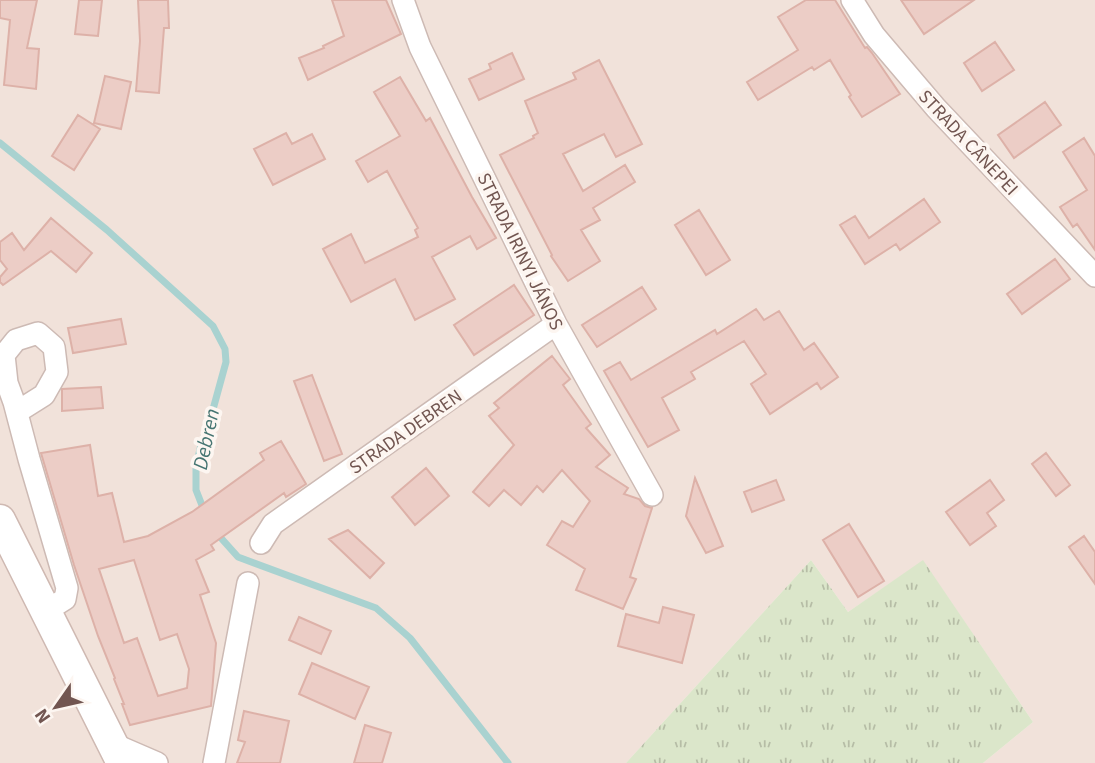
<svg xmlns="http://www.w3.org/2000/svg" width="1095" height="763" viewBox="0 0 1095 763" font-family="'Source Sans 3',sans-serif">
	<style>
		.residential { fill: #f1e2da }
		.grass { fill: url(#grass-tufts) }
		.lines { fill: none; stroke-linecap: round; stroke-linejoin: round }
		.stream { stroke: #a9d2d0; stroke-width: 7 }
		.building { fill: #eccdc6; stroke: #ddb1a8; stroke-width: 2; fill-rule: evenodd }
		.minor-casing { stroke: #cdbab4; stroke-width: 24 }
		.secondary-casing { stroke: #cfb9b2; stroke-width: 33 }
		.minor { stroke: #fff; stroke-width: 21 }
		.secondary { stroke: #fff; stroke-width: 30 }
		.labels { text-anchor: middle; stroke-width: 7; stroke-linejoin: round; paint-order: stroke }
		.street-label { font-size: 19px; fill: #725651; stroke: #fdf6f1 }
		.water-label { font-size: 21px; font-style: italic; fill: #467572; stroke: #fdf6f1 }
	</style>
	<defs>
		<pattern id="grass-tufts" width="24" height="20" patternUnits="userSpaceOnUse" patternTransform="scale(1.75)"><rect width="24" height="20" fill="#dbe6ca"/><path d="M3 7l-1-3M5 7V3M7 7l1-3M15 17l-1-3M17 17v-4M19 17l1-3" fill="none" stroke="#b6bda6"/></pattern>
	</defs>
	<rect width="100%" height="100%" fill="#faf1eb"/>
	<path class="residential" d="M0,0H1095V763H983L1033,722L923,561L848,612L811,560L626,763H0Z"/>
	<path class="grass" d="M811,560L848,612L923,560L1033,722L983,763H626Z"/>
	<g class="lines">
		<path class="stream" d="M0,143L107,230L213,326L225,349L226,362L212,413L201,445L196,466V490L205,513
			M217,532L221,538L238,557L376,608L410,638L508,763"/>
	</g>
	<path class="building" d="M0,0H37L27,48L39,49L36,89L4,85L10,20L0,18Z
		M79,0H102L98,36L75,34Z
		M138,0H168L169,28H164L159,93L136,91L140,41Z
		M332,0H386L401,34L308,80L299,58L324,48L323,46L344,36Z
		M806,0H835L865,48L867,47L872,53L900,94L862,117L849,97L851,95L830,60L814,70L812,67L758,100L747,82L798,50L778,17Z
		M901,0H974L924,34Z
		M995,42L1014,70L982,91L964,63Z
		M512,53L524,79L479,100L469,79L491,69L489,64Z
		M599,60L642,144L616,157L604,134L563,154L583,191L625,165L635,182L593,208L600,220L581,230L600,261L568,281L551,256L552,255L500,155L534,138L533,136L538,133L525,101L576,79L573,73Z
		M105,76L131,82L121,129L94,123Z
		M400,77L426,121L430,118L472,197L496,238L477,249L470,236L432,257L455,299L415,320L395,279L351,302L323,249L351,234L365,263L418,237L415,230L418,228L387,171L368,182L356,161L400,136L374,92Z
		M1045,102L1061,125L1014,158L998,135Z
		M78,115L100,129L74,170L52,156Z
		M286,133L292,144L312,134L325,159L273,185L254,149Z
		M1084,138L1095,156V250L1077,224L1073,227L1060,207L1087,190L1063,152Z
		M924,199L940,222L900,250L896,244L865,264L840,225L855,216L869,238Z
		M699,210L730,260L706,275L675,225Z
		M51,218L92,253L76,272L51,251L3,285L0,282V277L7,269L0,260V242L12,233L24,250Z
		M1055,259L1070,279L1022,314L1007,294Z
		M514,285L534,315L474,355L454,325Z
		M642,287L656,309L597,347L582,325Z
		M756,309L764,320L779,311L804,350L814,343L838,377L821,389L817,383L770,414L751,384L766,374L744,341L691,372L695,379L662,398L679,430L648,447L604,371L620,362L631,380L715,330L717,334Z
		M121,319L126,344L73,353L68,328Z
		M552,356L570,379L563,385L591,424L586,428L610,455L596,467L628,488L624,494L639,499L645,506L652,508L630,577L636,579L623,609L576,590L585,569L547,545L562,521L573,527L590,501L562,470L543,492L537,486L521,505L504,490L489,506L473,492L514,445L489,416L499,408L494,403Z
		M312,375L342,454L324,461L294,381Z
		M101,387L103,408L62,411V389Z
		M281,441L306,484L286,497L284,493L211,545L214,550L196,560L209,592L200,595L216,643L211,706L130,725L122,704H124L114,679L115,678L98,636L74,565L41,453L90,445L98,496L112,493L124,542L148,536L192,512L264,460L260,453ZM134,560L160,640L177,634L189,669L187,688L158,696L137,638L124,643L99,569Z
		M1046,453L1070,485L1056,496L1032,464Z
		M426,468L449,496L415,525L392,497Z
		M695,478L723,546L706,553L686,516Z
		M776,480L784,500L752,512L744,492Z
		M990,480L1004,500L987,513L996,526L970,545L946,512Z
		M849,524L884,581L858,597L823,540Z
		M348,530L384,563L370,578L329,539Z
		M1084,536L1095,552V584L1069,547Z
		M663,607L694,615L682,663L618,646L626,614L659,623Z
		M299,617L331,631L321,654L289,640Z
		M312,663L369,687L355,719L299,694Z
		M244,711L289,721L280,763H237L245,742L238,740Z
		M365,725L391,733L382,763H354Z"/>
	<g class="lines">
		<defs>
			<path id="minor" d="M403,0L420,47L556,324L652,495
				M852,0L874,35L936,108L1095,276
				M17,412L44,395L57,372L54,347L38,333L16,340L4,355L7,383L14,402L29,459L67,588L65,599L46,611
				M261,543L273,524L556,324
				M113,744L157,763
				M214,763L248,583"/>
			<path id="secondary" d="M0,520L122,763"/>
		</defs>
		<use href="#minor" class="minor-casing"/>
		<use href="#secondary" class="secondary-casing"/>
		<use href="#minor" class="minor"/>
		<use href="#secondary" class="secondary"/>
	</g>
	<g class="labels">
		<g class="street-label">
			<text transform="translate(969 142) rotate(47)" y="7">STRADA CÂNEPEI</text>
			<text transform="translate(521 251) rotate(64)" y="7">STRADA IRINYI JÁNOS</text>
			<text transform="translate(405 431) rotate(-35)" y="7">STRADA DEBREN</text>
		</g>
		<g class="water-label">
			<text transform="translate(206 439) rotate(-78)" y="7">Debren</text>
		</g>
	</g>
	<g transform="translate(56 707) rotate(236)" stroke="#fdf6f1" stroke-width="5" paint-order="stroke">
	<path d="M0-5L12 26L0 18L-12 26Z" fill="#725651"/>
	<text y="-10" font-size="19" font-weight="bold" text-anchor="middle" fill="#725651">N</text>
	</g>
</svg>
